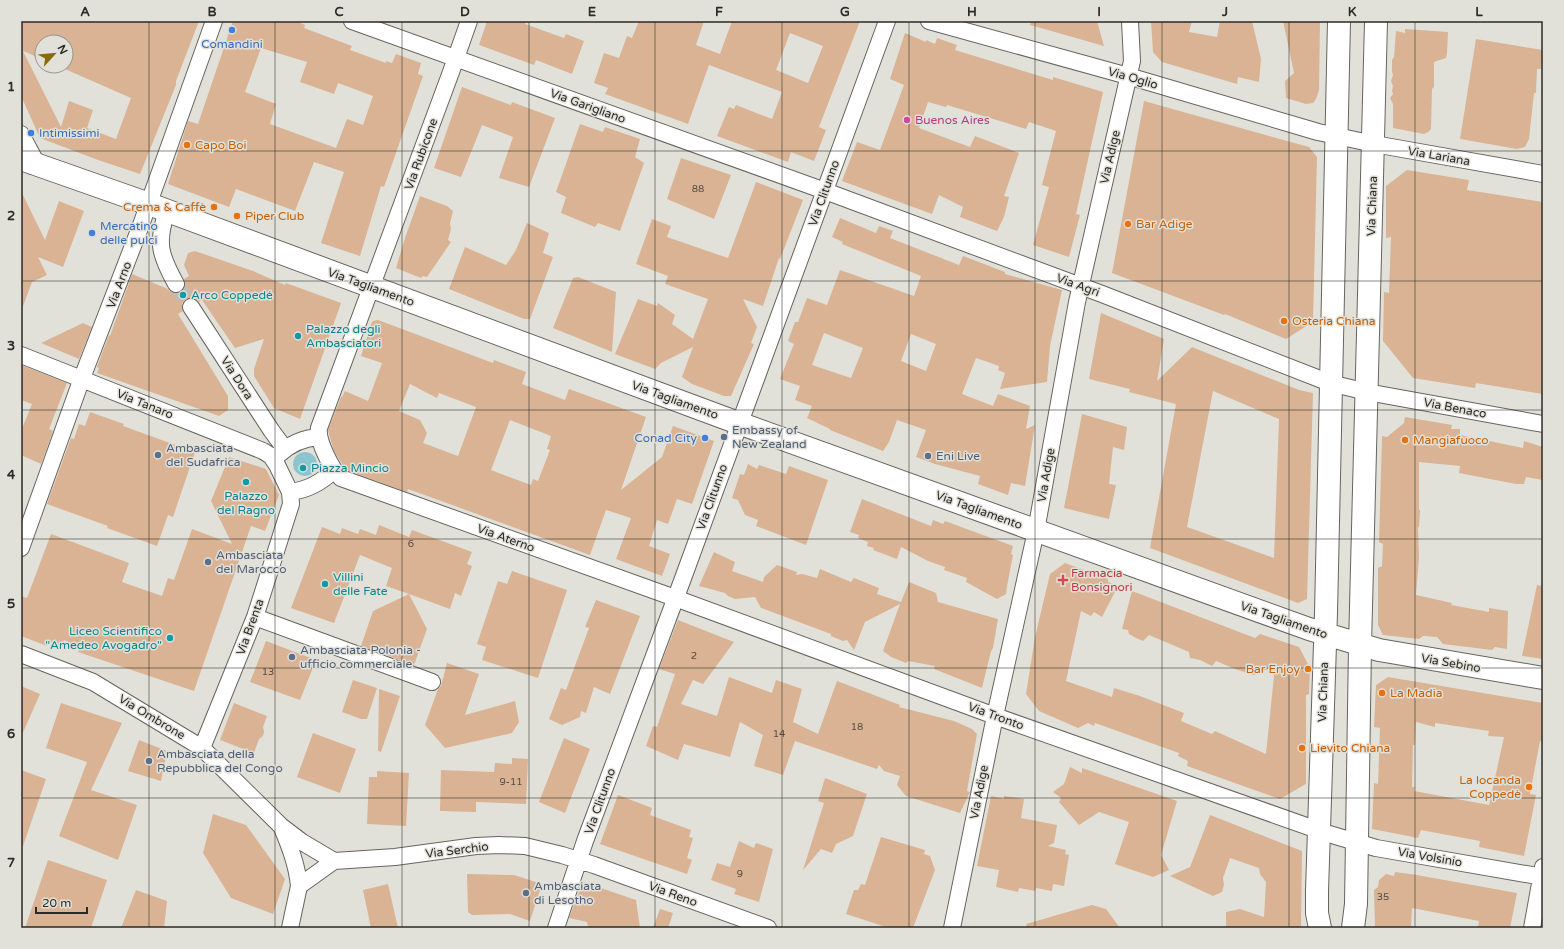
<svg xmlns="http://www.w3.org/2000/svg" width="1564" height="949" viewBox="0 0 1564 949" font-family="'Varela Round',sans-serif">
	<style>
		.water { fill: #8cc5d0 }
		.building { fill: #d9b394; fill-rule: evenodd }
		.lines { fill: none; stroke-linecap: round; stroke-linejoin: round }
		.street-tunnel { stroke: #bdbcb5; stroke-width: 16; stroke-dasharray: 16 8; stroke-linecap: butt }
		.street-casing { stroke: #66645e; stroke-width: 18 }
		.secondary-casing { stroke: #66645e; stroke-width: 24 }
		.street { stroke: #fff; stroke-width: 16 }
		.secondary { stroke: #fff; stroke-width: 22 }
		.grid { fill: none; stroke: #2a2a27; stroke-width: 1; stroke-opacity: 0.55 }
		.shop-dot { fill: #3f7fe0; stroke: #e2e1d9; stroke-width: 1.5 }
		.hotel-dot { fill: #d1479c; stroke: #e2e1d9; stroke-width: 1.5 }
		.food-dot { fill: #e8710a; stroke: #e2e1d9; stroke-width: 1.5 }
		.culture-dot { fill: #0f9aa8; stroke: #e2e1d9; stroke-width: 1.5 }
		.service-dot { fill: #5c6f8a; stroke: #e2e1d9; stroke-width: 1.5 }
		.health-dot { fill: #e0444e; stroke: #e2e1d9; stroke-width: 1.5 }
		.labels { text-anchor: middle; stroke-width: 3; stroke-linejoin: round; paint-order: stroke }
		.number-label { font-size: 10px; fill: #564c42 }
		.shop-label { font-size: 12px; fill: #366cbe; stroke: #e2e1d9; text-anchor: start }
		.street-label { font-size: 12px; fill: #2a2a27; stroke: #e2e1d9 }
		.hotel-label { font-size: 12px; fill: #b23c85; stroke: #e2e1d9; text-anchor: start }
		.food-label { font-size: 12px; fill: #c56008; stroke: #e2e1d9; text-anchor: start }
		.culture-label { font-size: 12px; fill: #0d838f; stroke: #e2e1d9; text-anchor: start }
		.service-label { font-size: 12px; fill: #4e5e75; stroke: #e2e1d9; text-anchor: start }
		.health-label { font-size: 12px; fill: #be3a42; stroke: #e2e1d9; text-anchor: start }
		.neatline { fill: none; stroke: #2a2a27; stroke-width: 1.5 }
		.grid-label { font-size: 13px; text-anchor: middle; font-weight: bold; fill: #2a2a27 }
	</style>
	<rect width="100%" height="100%" fill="#e2e1d9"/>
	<path class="water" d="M293 464a12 12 0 1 1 24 0a12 12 0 1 1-24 0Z"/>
	<path class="building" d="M21,21H199L176,81V85L140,174L98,160L40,138L21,96ZM42,42H66V66H58L131,98L116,139L87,128L93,110L69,101L61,127L23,51L42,59Z
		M233,21H296L305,25L304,28L352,46L350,50L386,63V61L392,63L396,54L421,63L418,74L423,76L384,187L381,186L360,256L321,243L344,172L314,162L295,211L236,189L229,207L168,184L188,121L198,124ZM261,48L307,62L300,82L334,94L338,83L373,96L363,125L347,119L336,148L270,124L276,104L245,92Z
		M487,21H526L525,24L564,38L566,34L584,41L572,74L536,60L534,65L479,45Z
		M639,21H704L696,45L720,54L732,21H860L819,127L826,130L814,161L791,152L788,162L717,136L729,107L734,109L736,105L772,119L782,92L709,65L688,124L605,94L608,88L594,83L604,53L619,58L627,36L632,38ZM790,33L823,46L808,83L776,70Z
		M1031,21H1097L1104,46L1030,25Z
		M1151,21H1192L1189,32L1217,37L1220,21H1252L1261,59L1259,82L1238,77L1237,84L1162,62L1153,52Z
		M1283,21H1320L1319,90L1316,99L1313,103L1306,104L1286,98L1285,81L1294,73Z
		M1405,29L1448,32L1447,53L1446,58L1434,62V87L1432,89L1431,129L1428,132L1424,134L1393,128V104L1390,98L1393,94L1392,91L1393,86L1391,81L1393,75L1392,72V60L1394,57L1396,31L1405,33Z
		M905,33L926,42V40L935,44L937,38L957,45L955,50L1053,80V77L1103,92L1076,214L1080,215L1069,257L1033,245L1049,187L1042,185L1056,131L1029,122L1026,129L947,105L946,107L928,102L919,128L970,147L975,136L1019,153L1004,196L1009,197L1004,217L997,231L960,217L963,207L939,195L932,214L842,181L857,142L880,150L904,85L890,79Z
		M1476,39L1543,50L1541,69H1537L1536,93H1534L1529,139L1525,147L1517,149L1460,139Z
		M462,87L511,105L512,102L555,118L529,187L499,178L513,137L482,125L461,177L434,168Z
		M1144,101L1309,147L1317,157L1313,322L1286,339L1225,314L1224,315L1112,273Z
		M580,124L603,132L605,127L640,139L635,157L644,163L620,231L598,223L595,227L561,213L566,197L556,192Z
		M681,158L731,175L714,219L667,199Z
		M1407,170L1469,180L1467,190L1543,202V394L1476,383L1475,388L1413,378L1383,341L1384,292L1389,293L1391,237L1386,238V186Z
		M756,182L803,200L780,259L779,258L763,306L743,299L757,327L751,343L754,344L731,396H724L692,384L682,377L693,347L661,363L655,369L615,354L638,299L657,306L658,303L675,315L672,324L693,339L708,299L665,284L668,276L636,264L652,219L671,226L667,237L728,258Z
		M21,191L45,240L59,201L84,211L63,267L38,257L47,275L32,282L22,309Z
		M420,196L447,206L453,211L450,223L451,229L448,240L451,242L427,277L423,276L421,278L396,268L405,238Z
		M840,218L876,233L879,226L893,231L890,238L959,265L963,256L1005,272V274L1062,290L1050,346L1047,382L1000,389L1005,373L998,370L999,366L976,358L962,394L993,406L998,394L1030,406L1026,429L1035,425L1025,486L1011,483L1008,495L978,484L980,476L935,464L916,457L926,430L897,420L889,442L883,451L830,430V429L807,418L812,406L795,400L800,386L780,379L794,344L788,341L795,322H798L807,298L827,305L840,270L914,296L921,276L842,244L843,242L832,237ZM824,333L863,348L851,378L812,365ZM911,334L936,344L926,371L901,361Z
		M527,223L549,233L543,253L553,257L530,319H524L449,289L465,247L506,265L516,250Z
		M195,251L253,271L285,285L286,283L341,303L300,419L274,408L254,376V369L264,339L235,348L202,300L199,302L195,298L186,299L182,303L183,311L178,314L228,396V410L219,416L97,373L99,368L97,367L109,335L110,336L132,274L168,289L171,292L180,293L184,289L185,285L184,279L189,276L184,265L188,253Z
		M578,277L616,292L612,352L553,328L573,278Z
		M1101,313L1164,339L1157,381L1192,347L1299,390L1313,393L1307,599L1298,603L1150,548L1176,404L1129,392L1130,389L1089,379ZM1213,391L1279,419L1274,558L1187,527Z
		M378,320L493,363L494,360L526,372L522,384L565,400L569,389L646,417L621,490L662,457L673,426L714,441L692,504L677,499L668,524L657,520L649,546L670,554L662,576L616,559L631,518L606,510L590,555L408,489L407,492L346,470L334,451L330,438L328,430L341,397H342L345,391L368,401L382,363L361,356L371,324L373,321ZM410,384L437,398L439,393L476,407L458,456L423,443L427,433L420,420L399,411ZM510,420L551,436L547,449L550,450L538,481L533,479L531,485L491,470Z
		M83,323L92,327L79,359L41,343Z
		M21,365L67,383L49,429L53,431L41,464L21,455V431L32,404L21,400Z
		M90,412L124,424L123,426L195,452L173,517L168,515L157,546L107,528L108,526L47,504L71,438L74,439L79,424L85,426Z
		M1082,414L1127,427L1124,450L1113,447L1109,484L1116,485L1109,519L1064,508Z
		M1405,417L1452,425L1451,429H1460V435L1523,448L1524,441L1543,447V480L1526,477L1524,484H1516L1459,473L1460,466L1419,462V510H1420L1419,527H1418L1419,558L1416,595L1452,603L1451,605L1489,612V608L1508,611L1507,649L1495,647L1492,650L1443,644L1437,637L1423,636L1419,639L1383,635L1378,625V568L1382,566L1383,544L1379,542L1382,436L1387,437L1404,423Z
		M229,457L266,469L279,495L265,531L251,526L194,691L78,652L80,647L64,640L62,646L49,641L47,646L21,636V596L27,598L51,534L129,563L122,582L162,596L168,578L174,580L192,529L232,544L211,501Z
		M748,464L757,469L759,465L786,474L789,466L828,480L806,545L756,526L758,520L745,515L738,500L732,498L740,474L744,475Z
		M862,499L931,526L933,520L943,524L945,521L1013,546L1011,554L1013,555L1007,586L1006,594L997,599L966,582L967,578L944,570L945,567L928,561L901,547L897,559L873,550L874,548L867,546L868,542L858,538L859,535L850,532Z
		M379,525L409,537L412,530L472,552L467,564L472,566L461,596L455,593L450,609L409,594L427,629L414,665L361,646L373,611L409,594L386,586L392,568L360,555L334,623L291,608L322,527L340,534L342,528L358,534L360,529L376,535Z
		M714,552L735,562L732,571L763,582L764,577L777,565L797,572L796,575L802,574L817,578L820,569L851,582L854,578L879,588L877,594L901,602L909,582L936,593L938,602L998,619L993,648L991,651L982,688L934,669L935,666L908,661L906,663L891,657L883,651L900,604L865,622L854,650L847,640L843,641L831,636V634L761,608L755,597L735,599L728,596L725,593L699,586Z
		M1065,563L1108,579V582L1118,586L1102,617L1094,612L1091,616L1081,611L1066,681L1112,697L1114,688L1140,696L1184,713L1181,721L1212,734L1215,731L1266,754L1275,666L1254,675L1235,669L1216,661L1212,666L1200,660L1190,658L1189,652L1149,635L1143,641L1136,638L1129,634L1128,630L1122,629L1132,591L1255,638L1260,634L1299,647L1310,668L1309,694L1306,695V784L1280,799L1187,766L1188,761L1178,756L1179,753L1095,723L1094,726L1088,723L1078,728L1039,711L1026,694L1035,637L1050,574Z
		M512,571L567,590L538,678L482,660L486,647L477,644L498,581L507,584Z
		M1537,585L1543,586V659L1522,656Z
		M596,600L640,616L610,694L594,687L586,713L581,711L580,717L562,725L549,719L561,688L566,690L589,628L585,627Z
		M678,620L734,642L703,684L693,680L681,704L717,716L729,677L772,693L776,680L802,689L793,722L818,734L837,681L900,705L899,707L954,721L972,729L977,734L967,791L970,792L960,813L906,796L897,785L900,776L884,771L879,765L877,769L795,741L783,775L754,766L763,735L740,722L730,757L684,744L678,760L646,746L653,726L657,727L675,674L659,669Z
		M266,641L316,660L300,700L250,682Z
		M447,663L479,674L465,715L515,701L519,722L512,733L445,748L425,725L438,689L441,686Z
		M1388,677L1543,703V742L1540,741L1530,794L1536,795L1524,856L1479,847L1480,841L1421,830L1418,838L1372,829L1374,783L1378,784L1380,728L1374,727L1376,685ZM1416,722L1435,727V723L1489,731L1488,736L1504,737L1489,805L1414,791L1415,787H1412L1413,745H1415Z
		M353,680L377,688L367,719H361L342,712Z
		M21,686L40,694L21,737Z
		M379,689L400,696L381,752L378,751Z
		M61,703L122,723L91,790L137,805L118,860L59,836L87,762L46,748Z
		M234,703L267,716L263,727L264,732L263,736L259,739L254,753L220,740Z
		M313,733L356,749L340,793L297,777Z
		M564,738L590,749L565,813L539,802Z
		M139,740L167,751L161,781L128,771Z
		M512,758L528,759L526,804L476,802V812L440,811L441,770L494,772L495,763L512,764Z
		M1070,767L1082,773V768L1177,801L1161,855L1169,870L1153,877L1115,864L1129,822L1099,812L1079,825L1059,802L1061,798L1053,792L1064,784Z
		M21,770L46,779L23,846L21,845Z
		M377,771L409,773L406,826L367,824L369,777H377Z
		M825,778L867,794L853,836L836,844L832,853L821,849L803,870L824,803L818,801Z
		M618,795L652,808L650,815L691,830L689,837L693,838L687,858L692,860L687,874L600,844Z
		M991,796L1004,799V796L1024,799L1021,818L1057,825L1054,843L1048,846L1066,850L1065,854L1069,855L1064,886L1053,884L1052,891L1036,888L1035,891L1019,888L1018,892L996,887L999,870L977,866Z
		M213,814L246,825L285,879L273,914L231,898L203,853Z
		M1210,815L1302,851L1301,928H1226V912L1240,909L1264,917L1266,882L1260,874L1259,868L1230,858L1223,878L1224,885L1222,892L1213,896L1170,876L1190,867Z
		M881,837L925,850L924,854L930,856L935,870L913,928H889L846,914L854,890H858L861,884L865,885Z
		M739,841L754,848L756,843L773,849L759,902L734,894L736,889L711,880L717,863L730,867Z
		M48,860L107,880L91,928H25Z
		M1395,872L1417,875L1517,893L1510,928H1478L1479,921L1412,908L1411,928H1375L1374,890L1378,887L1379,880L1386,874L1394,876Z
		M467,874L514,875L542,884L530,921L510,914L472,915L468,912Z
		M583,882L636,900L640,928L588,927L587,922L569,918Z
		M388,884L398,928H371L363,890Z
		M136,890L167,901L164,928H121Z
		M1092,905L1106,909L1120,928H1027L1026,924Z
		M660,909L673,913L668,928H653Z"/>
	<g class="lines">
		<path class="street-tunnel" d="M176,284L191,307"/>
		<defs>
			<path id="street" d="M352,21L825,191L1102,294L1330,383L1367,392L1543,424
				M469,21L451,72L319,428C317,441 332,470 341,478L675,598L995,716L1329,834L1376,848L1543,877
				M929,21L1128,76L1318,132L1374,144L1543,174
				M21,134L37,164L32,166
				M167,211C156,243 160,255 176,284
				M191,307L271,430L285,449
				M21,355L263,451L271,456L277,465L290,492L291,504L255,617L202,748
				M278,455C290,444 302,438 319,437
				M290,492C308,490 321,483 334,470
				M21,548L82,378L141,225L214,21
				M255,617L432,682
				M21,654L93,682L202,748L281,826L302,842L334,861
				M282,828C290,847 297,865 299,886
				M334,861L395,857L476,846L499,845L525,846L562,855L594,865L768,928
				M290,928L299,886L334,861
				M556,928L585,841L682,581L887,21
				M952,928L995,716L1036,531L1077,302L1132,61L1130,21
				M1532,928L1543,867"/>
			<path id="secondary" d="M21,159L149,204L722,417L1309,629L1379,650L1543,678
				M1320,928L1317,913V891L1326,613L1339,21
				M1353,928L1356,904L1360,646L1376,21"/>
		</defs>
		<use href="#street" class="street-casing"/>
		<use href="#secondary" class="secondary-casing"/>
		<use href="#street" class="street"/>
		<use href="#secondary" class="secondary"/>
	</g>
	<path class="grid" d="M149,21V928M275,21V928M402,21V928M529,21V928M655,21V928M782,21V928M909,21V928M1035,21V928M1162,21V928M1289,21V928M1415,21V928M21,151H1543M21,281H1543M21,410H1543M21,539H1543M21,668H1543M21,798H1543"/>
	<g class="shop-dot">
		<circle cx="232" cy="30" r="4"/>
		<circle cx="31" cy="133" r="4"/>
		<circle cx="92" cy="233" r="4"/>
		<circle cx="705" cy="438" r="4"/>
	</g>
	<circle class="hotel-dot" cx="907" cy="120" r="4"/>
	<g class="food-dot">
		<circle cx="187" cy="145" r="4"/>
		<circle cx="214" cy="207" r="4"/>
		<circle cx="237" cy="216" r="4"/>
		<circle cx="1128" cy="224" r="4"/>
		<circle cx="1284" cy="321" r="4"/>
		<circle cx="1405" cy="440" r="4"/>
		<circle cx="1308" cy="669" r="4"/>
		<circle cx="1382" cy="693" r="4"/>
		<circle cx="1302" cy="748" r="4"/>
		<circle cx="1529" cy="787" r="4"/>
	</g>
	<g class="culture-dot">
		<circle cx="183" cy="295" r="4"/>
		<circle cx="298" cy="336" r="4"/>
		<circle cx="303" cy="468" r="4"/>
		<circle cx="246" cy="482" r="4"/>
		<circle cx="325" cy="584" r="4"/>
		<circle cx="170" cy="638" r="4"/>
	</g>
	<g class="service-dot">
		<circle cx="724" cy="437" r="4"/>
		<circle cx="158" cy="455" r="4"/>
		<circle cx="928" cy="456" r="4"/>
		<circle cx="208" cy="562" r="4"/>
		<circle cx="292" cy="657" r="4"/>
		<circle cx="149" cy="761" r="4"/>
		<circle cx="526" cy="893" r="4"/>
	</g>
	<path class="health-dot" d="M1061 574h4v4h4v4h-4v4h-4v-4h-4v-4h4z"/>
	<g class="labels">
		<g class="number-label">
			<text x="698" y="192">88</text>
			<text x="411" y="547">6</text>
			<text x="694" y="659">2</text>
			<text x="268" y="675">13</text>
			<text x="857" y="730">18</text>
			<text x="779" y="737">14</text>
			<text x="511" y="785">9-11</text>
			<text x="740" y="877">9</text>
			<text x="1383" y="900">35</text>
		</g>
		<g class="shop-label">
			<text x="232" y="48" text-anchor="middle">Comandini</text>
			<text x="39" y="137">Intimissimi</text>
			<text x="100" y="230">Mercatino<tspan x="100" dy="14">delle pulci</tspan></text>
			<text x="697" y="442" text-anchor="end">Conad City</text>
		</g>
		<g class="street-label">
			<text transform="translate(1133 78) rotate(16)" y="4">Via Oglio</text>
			<text transform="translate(588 106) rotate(20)" y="4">Via Garigliano</text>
			<text transform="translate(421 154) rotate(-70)" y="4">Via Rubicone</text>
			<text transform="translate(1439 156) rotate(10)" y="4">Via Lariana</text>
			<text transform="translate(1110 157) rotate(-77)" y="4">Via Adige</text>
			<text transform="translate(824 193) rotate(-70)" y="4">Via Clitunno</text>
			<text transform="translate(1372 206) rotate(-88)" y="4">Via Chiana</text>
			<text transform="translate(119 285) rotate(-69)" y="4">Via Arno</text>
			<text transform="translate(1078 285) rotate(20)" y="4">Via Agri</text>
			<text transform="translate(371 287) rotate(20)" y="4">Via Tagliamento</text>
			<text transform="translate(237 378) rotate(57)" y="4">Via Dora</text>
			<text transform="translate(675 400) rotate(20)" y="4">Via Tagliamento</text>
			<text transform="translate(145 404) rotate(22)" y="4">Via Tanaro</text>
			<text transform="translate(1455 408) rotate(11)" y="4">Via Benaco</text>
			<text transform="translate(1046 475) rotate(-80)" y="4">Via Adige</text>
			<text transform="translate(712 497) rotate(-70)" y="4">Via Clitunno</text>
			<text transform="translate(979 510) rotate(20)" y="4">Via Tagliamento</text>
			<text transform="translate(506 538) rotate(20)" y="4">Via Aterno</text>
			<text transform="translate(1284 620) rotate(19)" y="4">Via Tagliamento</text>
			<text transform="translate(250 627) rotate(-70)" y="4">Via Brenta</text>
			<text transform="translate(1451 663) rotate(10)" y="4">Via Sebino</text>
			<text transform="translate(1323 692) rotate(-88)" y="4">Via Chiana</text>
			<text transform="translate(996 716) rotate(20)" y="4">Via Tronto</text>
			<text transform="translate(152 717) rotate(31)" y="4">Via Ombrone</text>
			<text transform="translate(979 792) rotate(-79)" y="4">Via Adige</text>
			<text transform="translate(600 801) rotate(-70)" y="4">Via Clitunno</text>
			<text transform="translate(457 850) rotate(-7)" y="4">Via Serchio</text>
			<text transform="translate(1430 857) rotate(10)" y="4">Via Volsinio</text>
			<text transform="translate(673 894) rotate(20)" y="4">Via Reno</text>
		</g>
		<g class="hotel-label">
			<text x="915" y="124">Buenos Aires</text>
		</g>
		<g class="food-label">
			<text x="195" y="149">Capo Boi</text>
			<text x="206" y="211" text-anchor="end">Crema &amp; Caffè</text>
			<text x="245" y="220">Piper Club</text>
			<text x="1136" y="228">Bar Adige</text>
			<text x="1292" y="325">Osteria Chiana</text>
			<text x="1413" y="444">Mangiafuoco</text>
			<text x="1300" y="673" text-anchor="end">Bar Enjoy</text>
			<text x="1390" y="697">La Madia</text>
			<text x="1310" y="752">Lievito Chiana</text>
			<text x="1521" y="784" text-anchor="end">La locanda<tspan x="1521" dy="14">Coppedè</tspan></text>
		</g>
		<g class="culture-label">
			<text x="191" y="299">Arco Coppedé</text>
			<text x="306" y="333">Palazzo degli<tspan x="306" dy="14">Ambasciatori</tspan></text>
			<text x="311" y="472">Piazza Mincio</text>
			<text x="246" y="500" text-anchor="middle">Palazzo<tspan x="246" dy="14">del Ragno</tspan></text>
			<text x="333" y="581">Villini<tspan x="333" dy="14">delle Fate</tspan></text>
			<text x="162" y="635" text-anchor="end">Liceo Scientifico<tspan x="162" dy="14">"Amedeo Avogadro"</tspan></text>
		</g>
		<g class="service-label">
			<text x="732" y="434">Embassy of<tspan x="732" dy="14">New Zealand</tspan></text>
			<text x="166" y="452">Ambasciata<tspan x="166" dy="14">del Sudafrica</tspan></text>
			<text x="936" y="460">Eni Live</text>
			<text x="216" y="559">Ambasciata<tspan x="216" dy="14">del Marocco</tspan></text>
			<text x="300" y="654">Ambasciata Polonia -<tspan x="300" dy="14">ufficio commerciale</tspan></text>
			<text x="157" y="758">Ambasciata della<tspan x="157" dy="14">Repubblica del Congo</tspan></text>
			<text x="534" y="890">Ambasciata<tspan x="534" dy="14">di Lesotho</tspan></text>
		</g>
		<g class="health-label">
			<text x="1071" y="577">Farmacia<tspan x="1071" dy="14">Bonsignori</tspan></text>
		</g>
	</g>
	<rect width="1564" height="949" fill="none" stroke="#e2e1d9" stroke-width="44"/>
	<g transform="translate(54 54) rotate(63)"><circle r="19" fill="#e2e1d9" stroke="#989892"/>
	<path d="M0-3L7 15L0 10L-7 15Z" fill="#886b09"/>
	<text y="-6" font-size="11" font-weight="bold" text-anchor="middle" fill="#2a2a27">N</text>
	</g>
	<path d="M36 907v6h51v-6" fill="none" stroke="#2a2a27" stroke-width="2"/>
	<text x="42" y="907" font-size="12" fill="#2a2a27" stroke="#e2e1d9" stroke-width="3" paint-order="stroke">20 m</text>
	<rect x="22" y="22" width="1520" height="905" class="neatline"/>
	<g class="grid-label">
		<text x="85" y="16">A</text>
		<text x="212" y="16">B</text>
		<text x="339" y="16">C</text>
		<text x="465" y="16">D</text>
		<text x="592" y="16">E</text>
		<text x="719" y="16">F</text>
		<text x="845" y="16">G</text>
		<text x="972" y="16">H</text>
		<text x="1099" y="16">I</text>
		<text x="1225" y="16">J</text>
		<text x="1352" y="16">K</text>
		<text x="1479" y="16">L</text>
		<text x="11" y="91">1</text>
		<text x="11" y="220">2</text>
		<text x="11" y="350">3</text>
		<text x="11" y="479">4</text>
		<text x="11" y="608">5</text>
		<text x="11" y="738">6</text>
		<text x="11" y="867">7</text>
	</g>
</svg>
